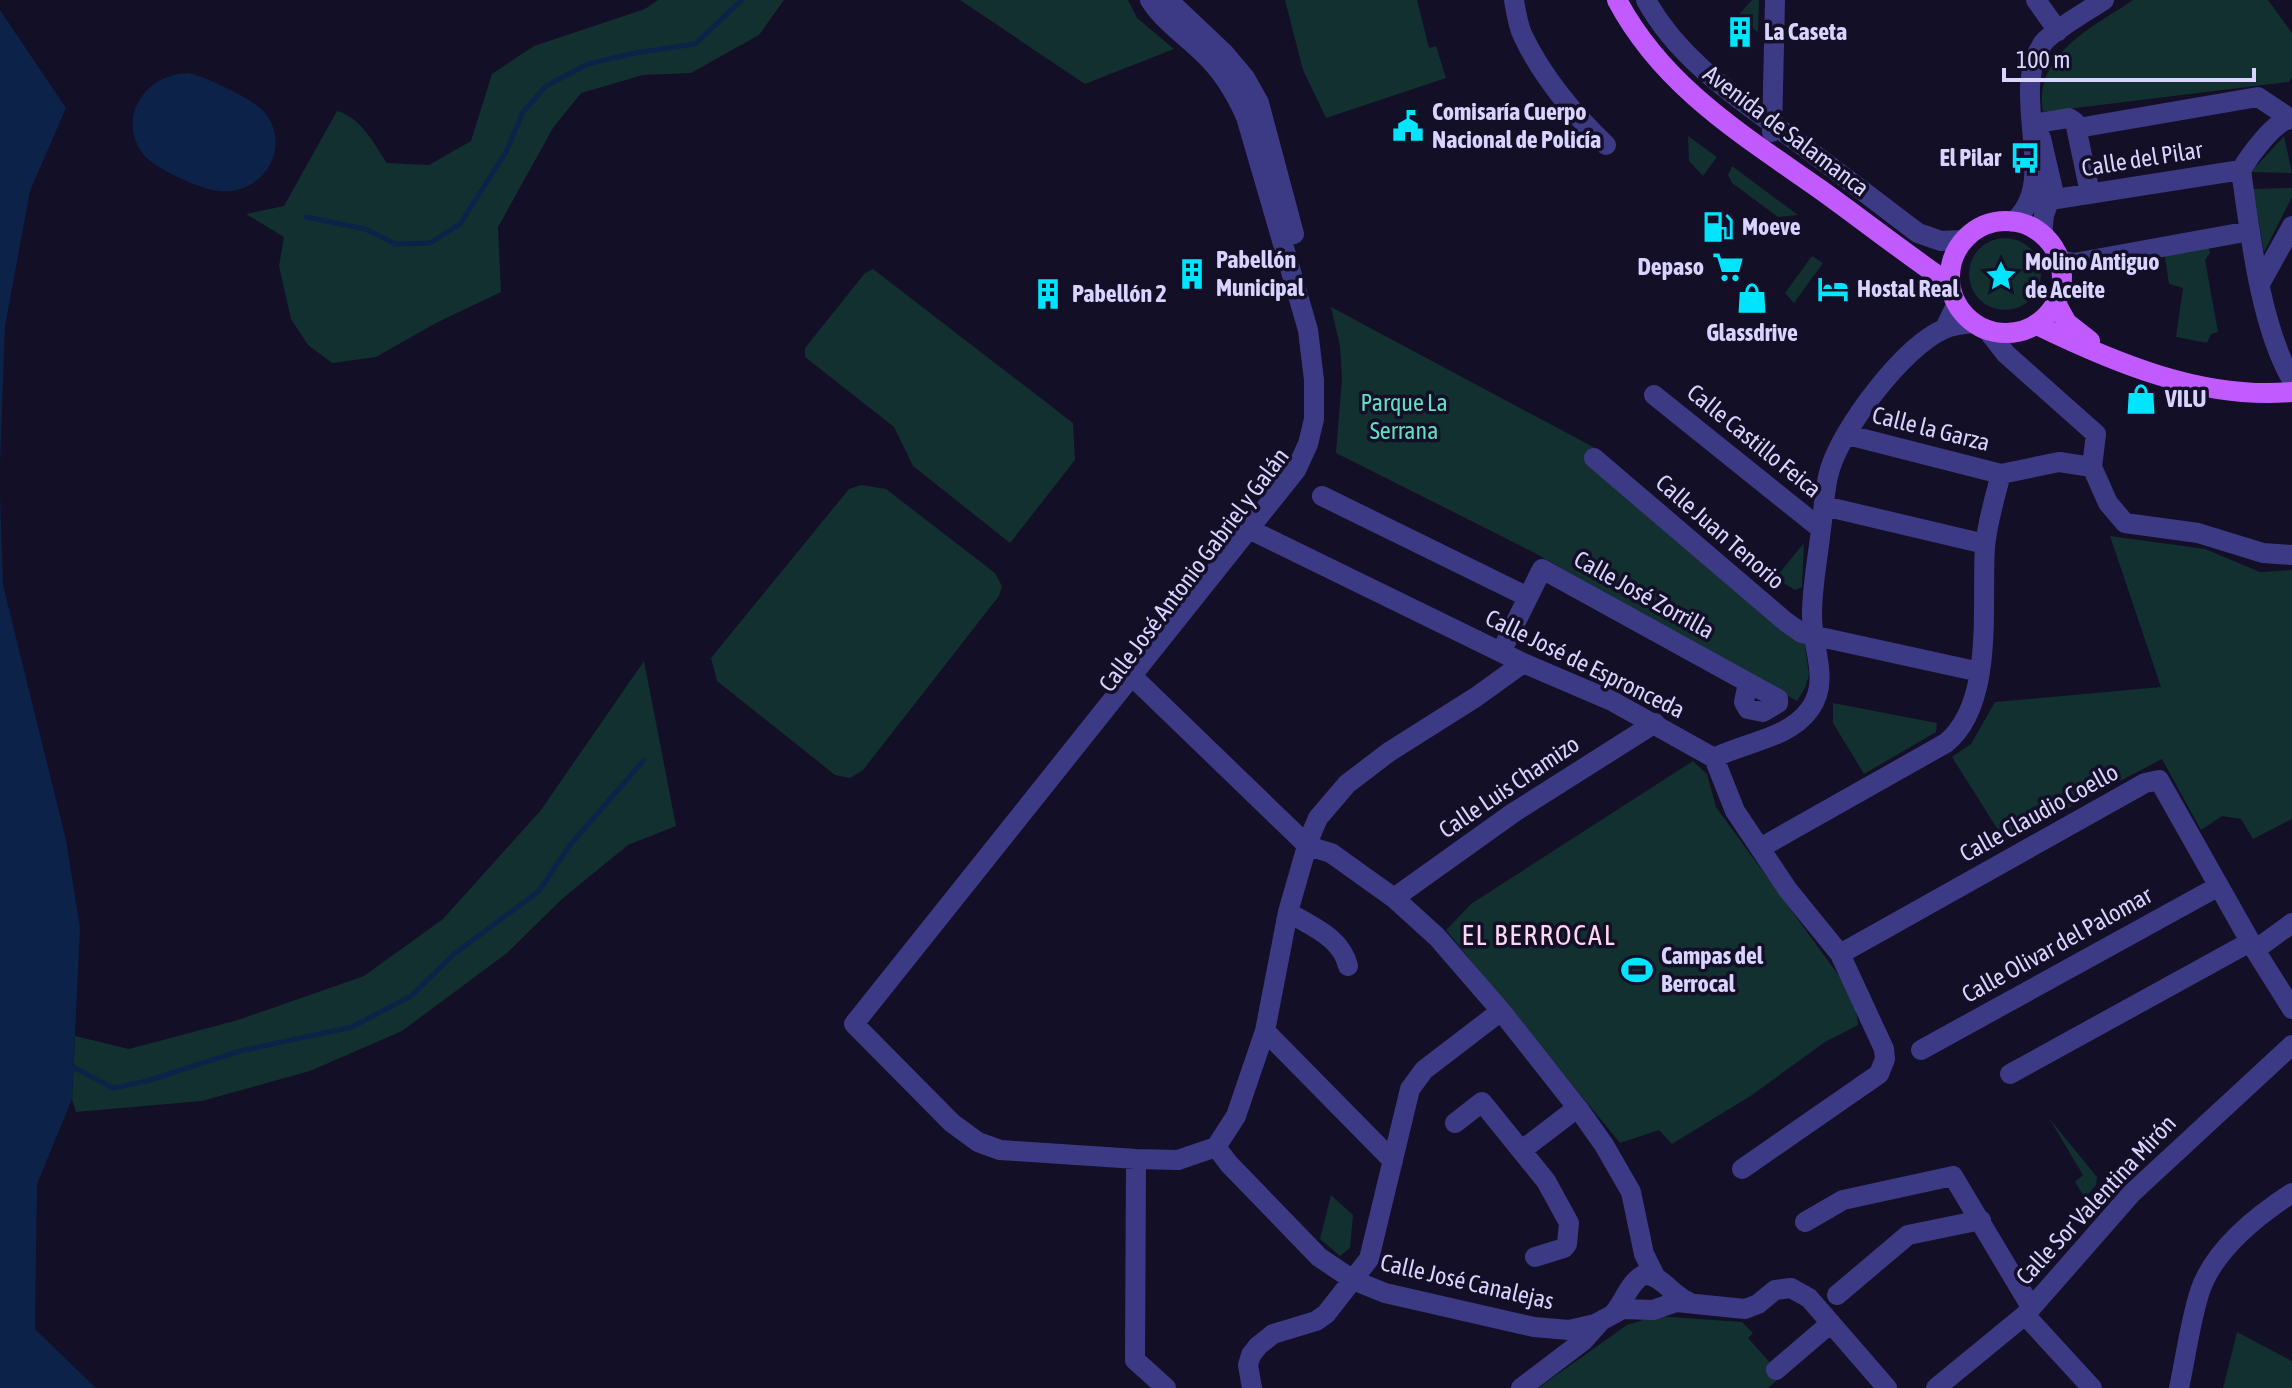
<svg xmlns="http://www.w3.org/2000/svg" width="2292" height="1388" viewBox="0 0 2292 1388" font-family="'Asap Condensed',sans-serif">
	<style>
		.green { fill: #12302f }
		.water { fill: #0c2248 }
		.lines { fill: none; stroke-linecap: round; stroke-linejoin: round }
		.stream { stroke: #0c2248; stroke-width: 5 }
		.minor { stroke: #3d3a85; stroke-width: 20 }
		.major { stroke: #c25bff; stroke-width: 20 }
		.labels { text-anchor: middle; stroke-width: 7; stroke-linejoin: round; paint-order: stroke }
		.poi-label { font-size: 24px; font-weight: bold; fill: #d9d4ff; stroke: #130f26; text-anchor: start }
		.street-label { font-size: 24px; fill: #d9d4ff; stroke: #130f26 }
		.park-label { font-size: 24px; fill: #5fe0c0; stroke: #130f26 }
		.quarter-label { font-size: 28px; letter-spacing: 2px; fill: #ffd6f0; stroke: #130f26 }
	</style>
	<rect width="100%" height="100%" fill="#130f26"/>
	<path class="green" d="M658,0H784L759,35L691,73L643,75L581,93L553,128L498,227L501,292L436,323L376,357L332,363L308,345L291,319L279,266L284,237L246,214L284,206L337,111C361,117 374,144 387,163L429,165L471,141L492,74L534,46L645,9Z
		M960,0H1128L1137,18L1174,49L1085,84Z
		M1285,0H1417L1429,48L1436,46L1446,78L1326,118L1303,70Z
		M1752,0H1759L1758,32L1737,17Z
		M2133,0H2268L2292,33V77L2289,82L2043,112C2033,55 2093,27 2133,0Z
		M1688,136L1717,157L1703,176L1689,161Z
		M2284,136L2292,173L2251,172Z
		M1732,166L1798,215L1778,217L1732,183L1728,175Z
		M2292,188V197L2264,252L2253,189Z
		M1969 274a36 36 0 1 1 72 0a36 36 0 1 1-72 0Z
		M2208,244L2210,253L2205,260L2218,332L2211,334L2207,343L2176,337L2183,288L2169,284L2164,251Z
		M1812,256L1823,263L1794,303L1785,293Z
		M873,269L1073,423L1075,460L1010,543L913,466L894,427L805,357V348L865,273Z
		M1331,307L1595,448L1777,603L1804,638L1809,675L1805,688L1797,701L1533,552L1336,453L1342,378L1340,346Z
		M861,485L886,489L995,573L1002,586L999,596L863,770L850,778L835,775L717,681L711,658L849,489Z
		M2110,536L2205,549L2260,572L2292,570V819L2253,839L2241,819L2222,816L2201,830L2162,759L2005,841L1952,757L1971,744L1995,702L2161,687Z
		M1804,543L1802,587L1795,590L1775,578Z
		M644,661L676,826L628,845L562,899L507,953L402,1031L310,1071L202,1101L76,1112L72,1099L75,1036L129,1049L238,1020L364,976L443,919L541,810Z
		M1833,703L1937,723L1936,732L1864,774L1833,723Z
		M1693,761L1707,774L1716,807L1845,984L1856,1009L1858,1025L1825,1042L1752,1095L1672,1144L1659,1130L1620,1143L1446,930L1471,904Z
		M2049,1118L2097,1177L2096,1185L2085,1198L2075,1182L2083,1175Z
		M1331,1195L1353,1215L1350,1248L1340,1256L1320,1239Z
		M1656,1316L1742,1322L1753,1333L1748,1338L1782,1376L1768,1388H1538L1627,1325Z
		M2237,1332L2292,1361V1388H2223Z"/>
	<path class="water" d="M0,10L66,108L30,191L5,326L0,466Z
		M189,73C207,78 253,98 265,113C293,148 262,196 219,191C202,190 153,168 143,154C116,117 146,73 189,73Z
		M0,492L3,585L66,840L80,928L72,1099L37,1184L35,1329L96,1388H0Z"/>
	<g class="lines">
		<path class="stream" d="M306,217L365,229L396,244L430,243L460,224L506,152L523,112L546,86L588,64L635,53L695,44L742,0
			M73,1067L113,1088L147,1081L240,1051L352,1027L411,996L454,954L539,891L570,845L644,760"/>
		<path class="minor" d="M1150,0C1163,21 1187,37 1204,54C1223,72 1236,94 1246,117L1308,330L1314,380V419L1308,444L1296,470L854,1024L952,1123L978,1142L1000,1150L1136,1159L1178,1160L1216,1147L1236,1116L1265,1031L1288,912L1309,839L1318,818L1347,784L1389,752L1476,697L1523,663
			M1168,0L1224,53L1245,78L1259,103L1294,234
			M1514,0C1516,12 1518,26 1523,36C1542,76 1574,115 1606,145
			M1646,0C1679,61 1741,100 1796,141C1837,171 1877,202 1918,233L1941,241L1964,240
			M2036,0L2058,31
			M2038,123L2069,118L2075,122L2090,193
			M2078,128L2258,97L2291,119
			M1772,132L1775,0
			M2041,138L2053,190L2044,215L2042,235
			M2241,170C2250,233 2260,325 2292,380
			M2241,170C2250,155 2275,120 2291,119
			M2050,200L2241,170
			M2013,222C2062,182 2007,95 2043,43C2051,32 2090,9 2104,0
			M2060,260L2074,263L2250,231
			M2261,282L2292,226
			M1945,328L1957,303
			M1988,331L2006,354L2096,434L2092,467L2108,503L2125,523L2198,533L2263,553L2292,555
			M1654,395L1821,529
			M1848,435L2001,474
			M1594,458L1786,622L1802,633L1980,672
			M1322,496L1528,597
			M1824,506L1985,544
			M1257,533L1523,663L1612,701L1714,758L1735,811L1788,890L1840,954L1884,1049L1885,1059L1879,1074L1742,1169
			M1501,652L1542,569L1778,699V703L1763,712L1748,709L1744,702L1748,683
			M1133,677L1308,846L1331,853L1394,898L1437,937L1501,1011L1580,1111L1604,1145L1631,1192L1644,1254L1655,1276
			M1714,758C1744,742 1789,739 1810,709C1831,680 1811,646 1812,614C1812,586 1818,557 1821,529C1824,510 1824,488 1830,469C1843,427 1903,347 1944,329C1953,325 1964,324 1974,323
			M1760,848L1946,743C1995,703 1981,604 1985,547C1987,523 1995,497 2001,474L2059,462L2092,467
			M1394,898L1513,813L1655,723
			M1288,912C1312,927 1341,937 1348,966
			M2255,950L2292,923
			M1840,954L2145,783L2159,780L2255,950L2292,1009
			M1265,1031L1393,1161
			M1921,1050L2219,886
			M2010,1074L2250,942
			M1455,1123L1482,1102L1546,1181L1569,1223L1567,1244L1564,1248L1535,1257
			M1216,1147L1229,1164L1319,1257L1353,1280L1385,1293L1534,1327L1569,1330L1595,1324L1623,1309L1653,1310L1676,1302L1745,1309L1758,1304L1775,1290L1791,1288L1809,1298L1887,1388
			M1522,1150L1577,1108
			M1136,1159L1135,1360L1166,1388
			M1805,1222L1843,1200L1953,1176L2031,1307
			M1837,1295L1908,1235L1981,1220
			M1614,1313C1624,1301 1630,1282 1643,1275C1662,1274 1671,1295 1689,1302
			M2025,1315L2092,1388
			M1776,1370L1831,1323
			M1252,1388L1248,1365L1251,1355L1258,1346L1273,1334L1316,1321L1326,1314L1369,1259L1410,1089L1424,1070L1501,1011
			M1521,1388L1583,1341L1600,1322
			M1936,1388L2025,1315L2132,1193L2292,1045
			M2179,1388C2186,1356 2190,1322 2200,1291C2214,1250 2258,1215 2292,1193"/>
		<path class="major" d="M1617,0C1663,87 1743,135 1821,190C1864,221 1906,254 1950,284
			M1950 277a56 56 0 1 1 112 0a56 56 0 1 1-112 0Z
			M2056,303L2067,323L2090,341
			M2037,325C2115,363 2203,400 2292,392"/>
	</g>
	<defs>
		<symbol id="building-bare" viewBox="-9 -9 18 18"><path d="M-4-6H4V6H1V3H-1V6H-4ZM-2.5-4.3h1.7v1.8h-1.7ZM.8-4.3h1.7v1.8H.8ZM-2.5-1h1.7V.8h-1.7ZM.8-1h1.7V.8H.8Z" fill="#00e5ff" stroke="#130f26" stroke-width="2.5" paint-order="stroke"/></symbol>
		<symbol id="civic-bare" viewBox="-9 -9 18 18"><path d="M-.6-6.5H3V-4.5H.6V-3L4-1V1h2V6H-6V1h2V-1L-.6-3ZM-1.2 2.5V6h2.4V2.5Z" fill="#00e5ff" stroke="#130f26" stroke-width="2.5" paint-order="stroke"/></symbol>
		<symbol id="bus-bare" viewBox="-9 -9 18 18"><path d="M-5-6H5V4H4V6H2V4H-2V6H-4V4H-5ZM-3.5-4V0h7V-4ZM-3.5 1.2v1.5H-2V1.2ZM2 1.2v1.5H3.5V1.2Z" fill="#00e5ff" stroke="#130f26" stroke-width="2.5" paint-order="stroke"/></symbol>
		<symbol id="fuel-bare" viewBox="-9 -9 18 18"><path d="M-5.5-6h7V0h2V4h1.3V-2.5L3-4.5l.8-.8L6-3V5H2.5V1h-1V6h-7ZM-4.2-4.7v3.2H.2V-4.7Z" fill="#00e5ff" stroke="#130f26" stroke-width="2.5" paint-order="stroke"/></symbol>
		<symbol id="supermarket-bare" viewBox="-9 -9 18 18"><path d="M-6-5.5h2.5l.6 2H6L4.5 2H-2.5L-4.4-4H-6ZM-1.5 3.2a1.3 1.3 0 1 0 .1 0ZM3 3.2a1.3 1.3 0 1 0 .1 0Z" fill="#00e5ff" stroke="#130f26" stroke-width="2.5" paint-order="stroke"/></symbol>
		<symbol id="sight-bare" viewBox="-9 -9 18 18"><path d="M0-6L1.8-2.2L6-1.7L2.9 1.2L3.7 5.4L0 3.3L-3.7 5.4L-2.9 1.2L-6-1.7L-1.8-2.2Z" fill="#00e5ff" stroke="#130f26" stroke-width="2.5" paint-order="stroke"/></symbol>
		<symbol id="hotel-bare" viewBox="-9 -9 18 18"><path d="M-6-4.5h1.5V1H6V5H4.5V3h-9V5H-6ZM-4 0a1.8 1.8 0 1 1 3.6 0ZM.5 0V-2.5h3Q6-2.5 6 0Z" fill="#00e5ff" stroke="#130f26" stroke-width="2.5" paint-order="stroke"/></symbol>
		<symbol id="shop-bare" viewBox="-9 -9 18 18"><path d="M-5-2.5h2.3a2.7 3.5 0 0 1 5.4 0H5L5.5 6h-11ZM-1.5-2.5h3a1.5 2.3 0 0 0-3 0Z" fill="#00e5ff" stroke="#130f26" stroke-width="2.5" paint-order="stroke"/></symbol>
		<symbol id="stadium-bare" viewBox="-9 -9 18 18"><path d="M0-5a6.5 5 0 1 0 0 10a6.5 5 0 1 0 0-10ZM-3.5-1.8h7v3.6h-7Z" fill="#00e5ff" stroke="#130f26" stroke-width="2.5" paint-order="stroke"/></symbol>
	</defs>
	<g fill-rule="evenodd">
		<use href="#building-bare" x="1718" y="10" width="44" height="44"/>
		<use href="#civic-bare" x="1386" y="104" width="44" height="44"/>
		<use href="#bus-bare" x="2003" y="136" width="44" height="44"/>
		<use href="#fuel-bare" x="1696" y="205" width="44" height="44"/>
		<use href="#supermarket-bare" x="1706" y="245" width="44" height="44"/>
		<use href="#building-bare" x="1170" y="252" width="44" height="44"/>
		<use href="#sight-bare" x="1979" y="254" width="44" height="44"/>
		<use href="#hotel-bare" x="1811" y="267" width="44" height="44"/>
		<use href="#building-bare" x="1026" y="272" width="44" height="44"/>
		<use href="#shop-bare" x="1730" y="276" width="44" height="44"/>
		<use href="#shop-bare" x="2119" y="377" width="44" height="44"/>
		<use href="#stadium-bare" x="1615" y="948" width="44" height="44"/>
	</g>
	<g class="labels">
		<g class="poi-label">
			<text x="1764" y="40">La Caseta</text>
			<text x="1432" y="120">Comisaría Cuerpo<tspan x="1432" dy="28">Nacional de Policía</tspan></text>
			<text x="2001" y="166" text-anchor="end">El Pilar</text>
			<text x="1742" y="235">Moeve</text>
			<text x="1216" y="268">Pabellón<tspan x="1216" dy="28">Municipal</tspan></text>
			<text x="2025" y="270">Molino Antiguo<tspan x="2025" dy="28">de Aceite</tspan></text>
			<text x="1704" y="275" text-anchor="end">Depaso</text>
			<text x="1857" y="297">Hostal Real</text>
			<text x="1072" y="302">Pabellón 2</text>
			<text x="1752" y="341" text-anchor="middle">Glassdrive</text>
			<text x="2165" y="407">VILU</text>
			<text x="1661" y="964">Campas del<tspan x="1661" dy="28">Berrocal</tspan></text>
		</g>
		<g class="street-label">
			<text transform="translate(1786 131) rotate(37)" y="8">Avenida de Salamanca</text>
			<text transform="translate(2142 159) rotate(-9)" y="8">Calle del Pilar</text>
			<text transform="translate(1931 429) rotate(14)" y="8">Calle la Garza</text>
			<text transform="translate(1754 441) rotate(39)" y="8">Calle Castillo Feica</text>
			<text transform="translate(1720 532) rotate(41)" y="8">Calle Juan Tenorio</text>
			<text transform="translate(1194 570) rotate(-53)" y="8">Calle José Antonio Gabriel y Galán</text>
			<text transform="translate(1644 595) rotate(29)" y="8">Calle José Zorrilla</text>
			<text transform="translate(1585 664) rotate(26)" y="8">Calle José de Espronceda</text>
			<text transform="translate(1509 787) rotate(-34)" y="8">Calle Luis Chamizo</text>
			<text transform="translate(2039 813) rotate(-29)" y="8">Calle Claudio Coello</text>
			<text transform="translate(2057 945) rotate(-29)" y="8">Calle Olivar del Palomar</text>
			<text transform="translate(2096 1200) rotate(-47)" y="8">Calle Sor Valentina Mirón</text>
			<text transform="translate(1467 1282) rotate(13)" y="8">Calle José Canalejas</text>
		</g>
		<g class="park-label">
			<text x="1404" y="411">Parque La<tspan x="1404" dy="28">Serrana</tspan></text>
		</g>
		<g class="quarter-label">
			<text x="1539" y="945">EL BERROCAL</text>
		</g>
	</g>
	<path d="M2004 68v12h250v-12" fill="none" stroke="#d9d4ff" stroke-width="4"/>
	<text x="2016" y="68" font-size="24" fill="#d9d4ff" stroke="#130f26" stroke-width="6" paint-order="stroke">100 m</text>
</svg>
